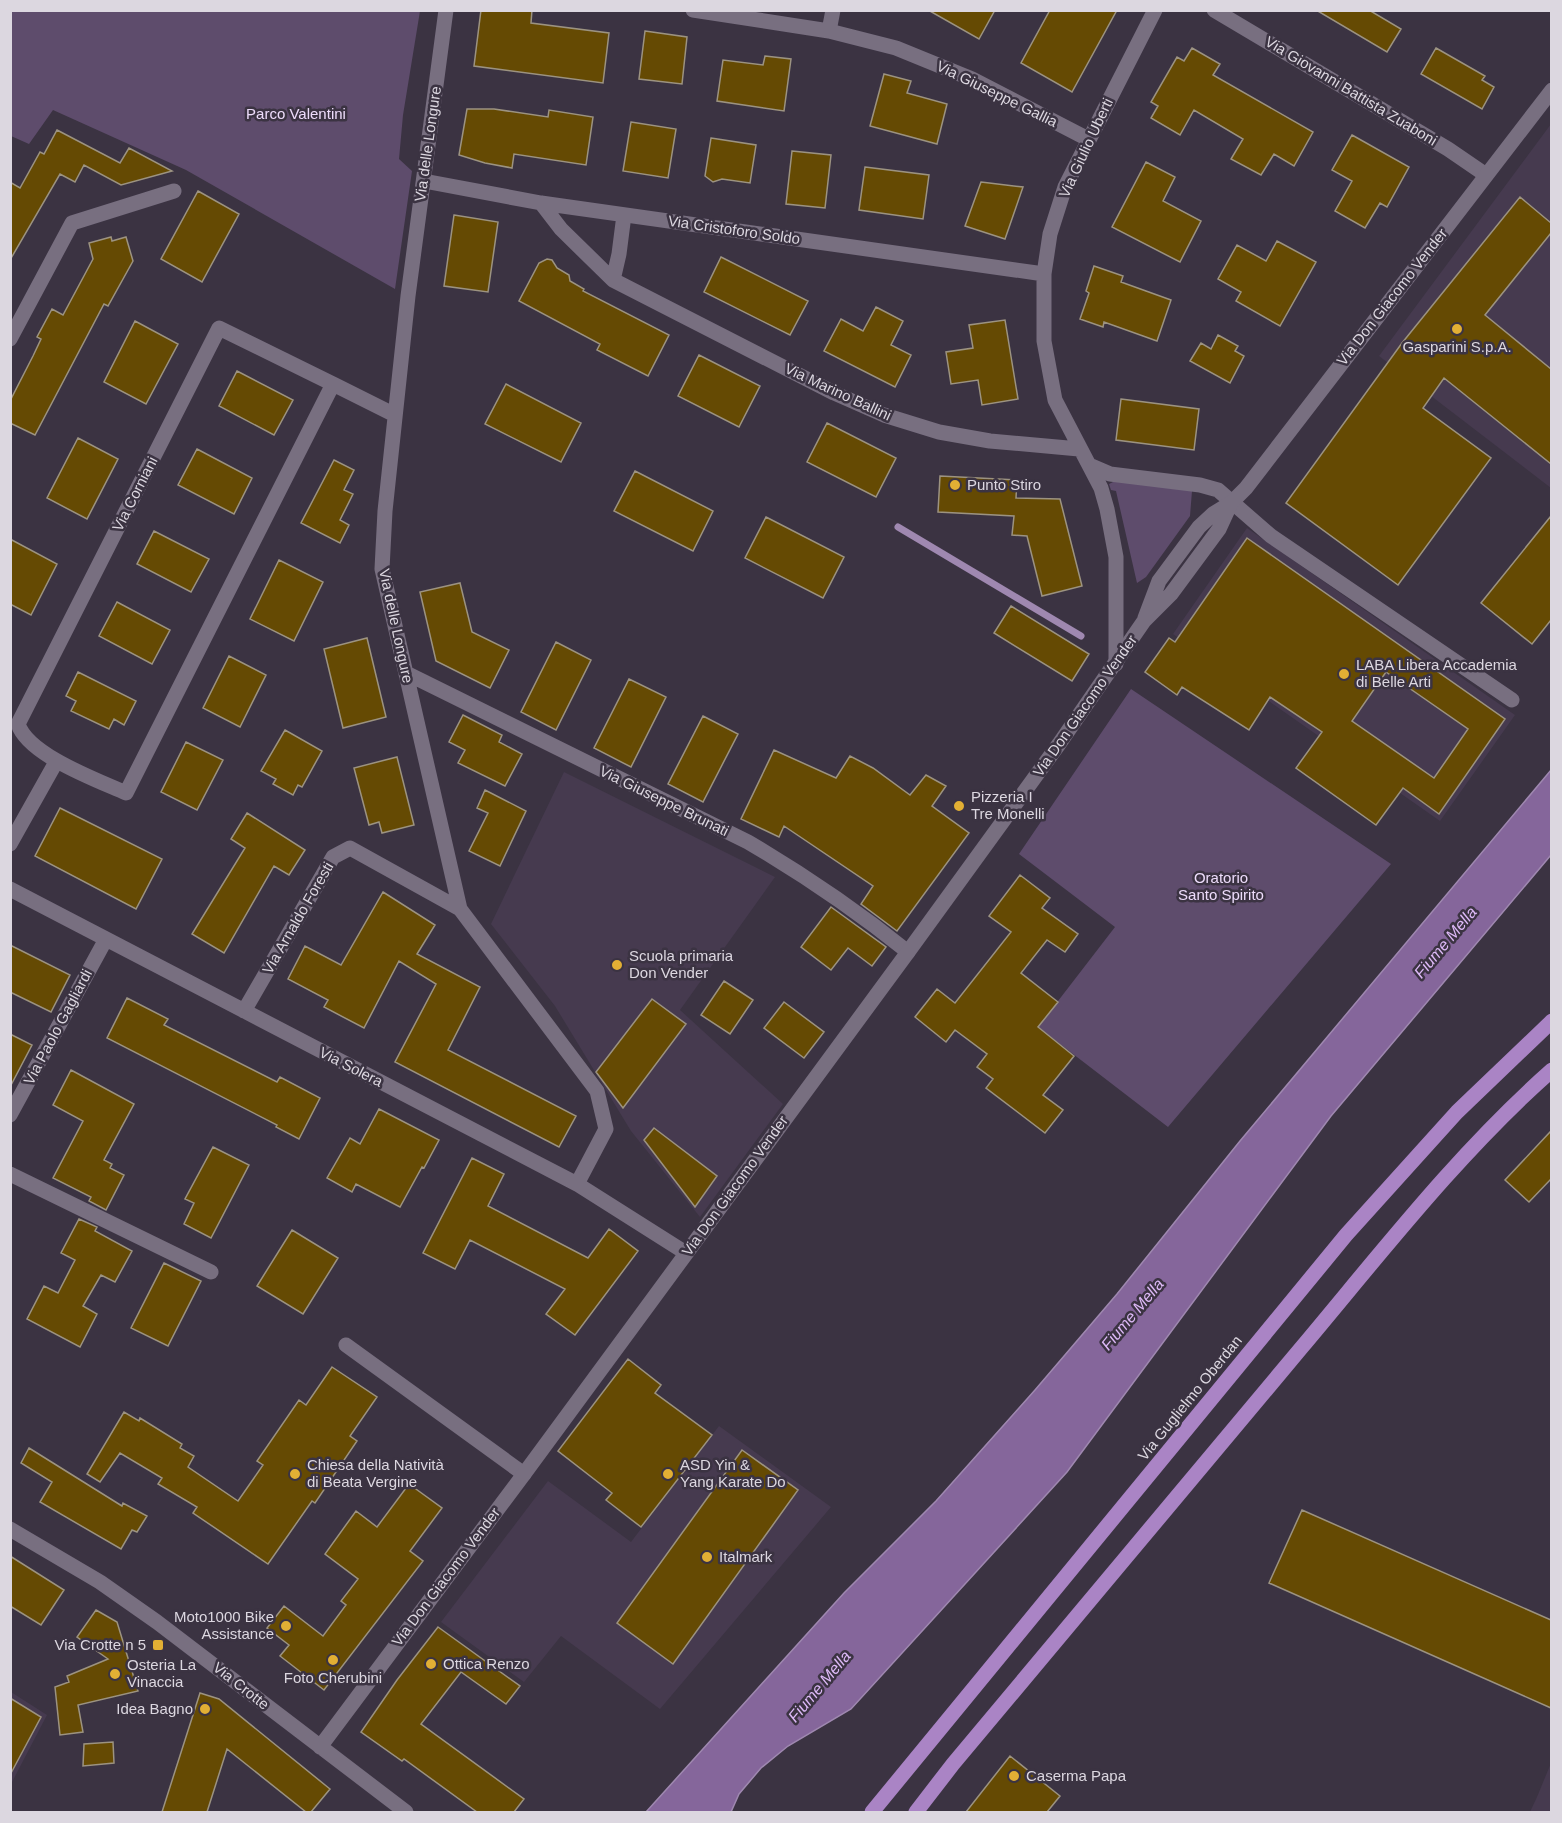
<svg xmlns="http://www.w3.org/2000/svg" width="1562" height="1823" viewBox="0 0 1562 1823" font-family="Arial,sans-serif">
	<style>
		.built { fill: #463a4f }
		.green { fill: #5e4c6c }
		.water { fill: #85669b; stroke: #9f88b0; stroke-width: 1.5 }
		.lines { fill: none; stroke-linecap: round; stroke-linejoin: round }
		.stream { stroke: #9f88b0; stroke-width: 7 }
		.building { fill: #654a03; stroke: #9c9381; stroke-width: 1.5; fill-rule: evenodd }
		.street { stroke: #786f80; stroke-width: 15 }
		.secondary { stroke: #786f80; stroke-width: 15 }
		.primary { stroke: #aa84c5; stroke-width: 15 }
		.poi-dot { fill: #e2af34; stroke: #3b3342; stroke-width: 2 }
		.labels { text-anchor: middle; stroke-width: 5; stroke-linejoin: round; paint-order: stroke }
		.street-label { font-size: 15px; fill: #dcd7e0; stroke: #3b3342 }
		.park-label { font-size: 15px; fill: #eddcfb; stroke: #3b3342 }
		.poi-label { font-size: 15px; fill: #dcd7e0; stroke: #3b3342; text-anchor: start }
		.water-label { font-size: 16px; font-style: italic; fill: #ddb9f7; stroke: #3b3342 }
	</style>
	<rect width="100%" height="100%" fill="#3b3342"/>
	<path class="built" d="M1551,124V488L1379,356Z
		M1247,528L1515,715L1440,821L1173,634Z
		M564,772L775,877L680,1010L783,1104L700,1217L631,1131L555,1006L491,924Z
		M719,1426L831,1507L660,1709L561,1636L524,1682L441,1622L548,1481L631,1542Z
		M11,1692L47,1715L11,1784Z
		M1551,1763V1812H1530L1537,1797Z"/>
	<path class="green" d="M11,10L420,11L403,115L399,159L412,171L395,289L186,170L53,110L29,144L11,136Z
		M1115,481L1192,491L1190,516L1146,577L1137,583L1116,491L1111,490L1109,484Z
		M1131,689L1391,864L1168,1127L1038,1027L1115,927L1019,854Z"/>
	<path class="water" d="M1551,770V855L1331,1116L1067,1472L851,1709L788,1746L761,1768L739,1794L731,1812H646L844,1593L936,1501L1035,1390L1117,1294L1240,1141Z"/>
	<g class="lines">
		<path class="stream" d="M898,527L1081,636"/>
	</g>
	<path class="building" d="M481,10H532L531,23L609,33L603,83L474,66Z
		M928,10H995L979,39Z
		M1050,10H1117L1072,92L1021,63Z
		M1316,10H1369L1401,29L1387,52Z
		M645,31L687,37L682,84L639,79Z
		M1192,48L1220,64L1213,75L1313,132L1294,166L1274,154L1261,175L1231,159L1243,139L1194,110L1180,135L1151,118L1158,106L1151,102L1177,57L1184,61Z
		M1436,48L1485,76L1482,80L1494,87L1482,109L1421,74Z
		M765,56L791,59L784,111L717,101L723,60L763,65Z
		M884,74L911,81L907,93L947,104L937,144L870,126Z
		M467,109H494L548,117L549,110L593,117L586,165L514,154L512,168L485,163L459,155Z
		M631,122L676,129L668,178L623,171Z
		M57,130L120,163L129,148L172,171L121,185L84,165L75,182L60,174L10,260V182L20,188L40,152L44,154Z
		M1352,135L1409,167L1387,207L1380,203L1365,228L1335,211L1352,181L1332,170Z
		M711,138L756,145L750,183L722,179L713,182L705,176Z
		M792,151L831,155L825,208L786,204Z
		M1146,162L1175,177L1163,201L1201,221L1180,262L1112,227Z
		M865,167L929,175L923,219L859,210Z
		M981,182L1023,187L1005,239L965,226Z
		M198,191L239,214L202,282L161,259Z
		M1520,197L1551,223V233L1485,315L1551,369V464L1444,378L1423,408L1491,458L1398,585L1286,503L1402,343Z
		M454,215L498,222L488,292L444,286Z
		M111,237L112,241L126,237L133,261L108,306L104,304L35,435L10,423V401L33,356L41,339L37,337L52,309L63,315L93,259L89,243Z
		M1277,241L1316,262L1280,326L1236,301L1241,292L1218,279L1237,245L1266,261Z
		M721,257L808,301L790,335L704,292Z
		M547,259L552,260L557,268L569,275L570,281L584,289L583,291L669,335L648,376L597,350L600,344L519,301L539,263Z
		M1094,266L1123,276L1121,282L1171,300L1157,341L1104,322L1103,327L1080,319L1089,293L1086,291Z
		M876,307L903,321L891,345L911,355L895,387L824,351L841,319L863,331Z
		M1005,320L1018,399L982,405L978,380L951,384L946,352L973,348L969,325Z
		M135,321L178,344L146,404L104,382Z
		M1218,335L1238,346L1235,351L1244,356L1230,383L1190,361L1201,343L1211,349Z
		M699,355L760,386L739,427L678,396Z
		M237,371L293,400L274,435L219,406Z
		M506,384L581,423L561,462L485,424Z
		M1121,399L1199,409L1194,450L1116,440Z
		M827,423L896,458L876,497L807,462Z
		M78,438L118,459L87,519L47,498Z
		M197,449L252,478L234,514L178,485Z
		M334,460L354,470L344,490L353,494L340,520L349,525L340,543L301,523Z
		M635,471L713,511L693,551L614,511Z
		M940,476L1017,480L1016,498L1060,499L1082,586L1042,596L1027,536L1012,535L1014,516L938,512Z
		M1551,516V620L1532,644L1481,603Z
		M766,517L844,557L823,598L745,558Z
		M154,531L209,559L191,592L137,564Z
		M1247,538L1505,719L1439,814L1403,788L1376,825L1296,768L1322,732L1270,697L1249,730L1182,687L1177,695L1145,672L1169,638L1175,642ZM1386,672L1468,729L1434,778L1352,721Z
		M10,539L57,564L31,615L10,604Z
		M279,560L323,582L294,641L250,619Z
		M460,583L472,632L509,650L490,688L436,661L420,592Z
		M117,602L170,630L152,664L99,636Z
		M1011,606L1089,654L1072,681L994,633Z
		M367,638L386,717L343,728L324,649Z
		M556,642L591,660L556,730L521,712Z
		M229,656L266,675L240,727L203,708Z
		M78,672L136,701L124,725L114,719L109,729L71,711L76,701L66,696Z
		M629,679L666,697L631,767L594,748Z
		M463,715L502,735L499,742L522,754L505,786L458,763L465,750L449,742Z
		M703,716L738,734L703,802L668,784Z
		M285,730L322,751L302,787L298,785L293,795L273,784L276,779L261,771Z
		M186,742L223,760L197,810L161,792Z
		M774,750L836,778L850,756L873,768L910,795L926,775L946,786L932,806L969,833L897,931L861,904L873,886L784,826L779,837L741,819Z
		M397,757L414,825L382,833L379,822L369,825L354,768Z
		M485,790L526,811L500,866L469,851L488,813L477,808Z
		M60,808L162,859L136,909L35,856Z
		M247,813L305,850L289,875L274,866L224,953L192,934L245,848L231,839Z
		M1020,875L1050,898L1042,908L1078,934L1065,952L1047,940L1021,973L1058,1002L1038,1027L1074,1056L1043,1095L1063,1110L1045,1133L986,1088L993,1079L977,1067L987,1054L955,1030L946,1042L915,1017L937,989L955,1003L1011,932L989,916Z
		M383,892L435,925L417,954L480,987L448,1050L576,1116L559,1147L395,1062L436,984L399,961L364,1028L324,1007L328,1000L288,979L305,946L341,965Z
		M831,907L886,947L872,966L848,948L831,970L801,947Z
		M10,945L70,975L51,1012L10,992Z
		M724,981L753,1000L730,1034L701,1015Z
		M127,998L168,1019L164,1025L277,1082L280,1077L320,1098L299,1139L276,1127L277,1125L107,1038Z
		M652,999L686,1024L623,1108L596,1072Z
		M784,1002L824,1032L804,1058L764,1028Z
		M10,1034L32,1045L10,1087Z
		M71,1070L134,1104L104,1160L112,1164L110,1168L124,1175L106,1210L89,1201L91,1197L53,1178L83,1121L53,1105Z
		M379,1109L439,1140L424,1168L422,1167L400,1207L356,1184L352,1192L327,1178L350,1138L360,1144Z
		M654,1128L717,1176L695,1207L644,1140Z
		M1551,1131V1179L1529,1202L1505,1180Z
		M213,1147L249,1165L211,1238L184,1224L194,1203L185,1199Z
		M472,1158L504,1174L488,1206L588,1258L609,1229L638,1251L575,1335L546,1314L565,1289L470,1240L455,1269L423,1253Z
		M79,1219L97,1227L95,1231L132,1251L115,1282L101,1275L83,1306L97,1314L80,1347L27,1319L44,1286L58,1293L75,1260L61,1253Z
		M292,1230L338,1258L303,1314L257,1286Z
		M164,1263L201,1281L168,1346L131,1328Z
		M628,1359L661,1385L655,1393L712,1435L641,1527L606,1500L612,1493L558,1451Z
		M332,1367L377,1397L350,1436L357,1441L315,1503L312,1501L268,1564L193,1513L197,1507L158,1484L162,1478L120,1453L100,1482L87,1474L124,1412L139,1421L140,1418L182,1444L180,1448L194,1456L188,1467L238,1501L263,1465L257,1461L299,1400L306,1405Z
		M29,1448L122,1506L123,1503L147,1516L137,1532L132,1530L121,1549L40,1502L52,1482L21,1463Z
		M742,1450L798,1490L673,1664L617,1623Z
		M409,1484L442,1508L410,1551L423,1561L324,1690L280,1656L289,1645L267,1628L284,1606L323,1636L346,1605L341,1601L358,1579L325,1554L356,1511L377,1527Z
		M1302,1510L1551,1620V1708L1269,1583Z
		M10,1556L64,1590L41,1625L10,1606Z
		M96,1610L117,1622L138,1691L78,1705L83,1732L60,1735L55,1687L69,1682L67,1676L108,1659L77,1637Z
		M438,1627L520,1686L506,1704L461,1672L421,1724L524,1799L514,1812H477L404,1759L402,1761L361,1732L397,1680Z
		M200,1693L219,1699L330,1789L311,1812H306L227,1749L207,1812H162Z
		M10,1698L41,1717L10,1775Z
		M113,1742L114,1763L83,1766L84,1744Z
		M1010,1756L1060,1796L1047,1812H966Z"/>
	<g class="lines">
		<path class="street" d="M446,10L408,296L385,511L382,569L460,909L597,1091L606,1129L577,1184
			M693,10L829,31L896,48L972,79L1088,139
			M1214,10L1448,149L1486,175
			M829,31L833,10
			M424,181L541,203L1044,274
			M541,203L561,229L613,280L834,393L884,415L939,432L990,441L1079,449
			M613,280L619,254L624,215
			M219,328L333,384L126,793C97,780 28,755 18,724Z
			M10,339L72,223L174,191
			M333,384L395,415
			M1089,465L1110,474L1200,485L1218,490L1271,536L1512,700
			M1116,664V557L1107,509L1101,488L1055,400L1044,341V274L1050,234L1065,187L1155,10
			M406,673L748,842C804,875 857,911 908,952
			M10,844L56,762
			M10,889L577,1184L686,1253
			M244,1011L333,857L350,848L460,909
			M10,1115L106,939
			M10,1174L211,1272
			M346,1345L524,1474"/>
		<path class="secondary" d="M1145,618L1159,581L1199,527L1213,514L1231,503L1246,488L1552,90
			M10,1529L100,1582L157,1622L406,1812
			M320,1747L524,1474L908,952L1059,744L1144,621L1171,594L1219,529L1231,503"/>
		<path class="primary" d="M872,1812L1346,1235L1457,1112L1552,1021
			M916,1812L953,1764C1069,1625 1186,1486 1302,1347C1381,1253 1459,1152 1552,1070"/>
	</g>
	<g class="poi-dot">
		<circle cx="1457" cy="329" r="6"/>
		<circle cx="955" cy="485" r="6"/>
		<circle cx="1344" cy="674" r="6"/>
		<circle cx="959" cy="806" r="6"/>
		<circle cx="617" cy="965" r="6"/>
		<circle cx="295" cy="1474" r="6"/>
		<circle cx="668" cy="1474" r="6"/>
		<circle cx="707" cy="1557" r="6"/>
		<circle cx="286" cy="1626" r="6"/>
		<rect x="152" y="1639" width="12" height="12" rx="3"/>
		<circle cx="333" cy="1660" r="6"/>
		<circle cx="431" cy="1664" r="6"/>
		<circle cx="115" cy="1674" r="6"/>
		<circle cx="205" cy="1709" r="6"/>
		<circle cx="1014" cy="1776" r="6"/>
	</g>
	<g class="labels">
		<g class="street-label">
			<text transform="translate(1351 91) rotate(31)" y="5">Via Giovanni Battista Zuaboni</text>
			<text transform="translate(997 94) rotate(26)" y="5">Via Giuseppe Gallia</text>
			<text transform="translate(428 144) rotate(-82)" y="5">Via delle Longure</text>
			<text transform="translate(1086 148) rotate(-65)" y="5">Via Giulio Uberti</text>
			<text transform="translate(734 230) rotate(8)" y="5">Via Cristoforo Soldo</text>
			<text transform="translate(1392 297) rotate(-52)" y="5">Via Don Giacomo Vender</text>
			<text transform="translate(838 392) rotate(25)" y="5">Via Marino Ballini</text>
			<text transform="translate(135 494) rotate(-63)" y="5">Via Corniani</text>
			<text transform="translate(396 626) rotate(78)" y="5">Via delle Longure</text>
			<text transform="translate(1085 706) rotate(-55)" y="5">Via Don Giacomo Vender</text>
			<text transform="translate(664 801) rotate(26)" y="5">Via Giuseppe Brunati</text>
			<text transform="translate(298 918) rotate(-60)" y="5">Via Arnaldo Foresti</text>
			<text transform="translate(58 1027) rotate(-62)" y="5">Via Paolo Gagliardi</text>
			<text transform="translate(351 1067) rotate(27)" y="5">Via Solera</text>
			<text transform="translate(735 1186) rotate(-54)" y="5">Via Don Giacomo Vender</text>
			<text transform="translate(1190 1398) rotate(-51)" y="5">Via Guglielmo Oberdan</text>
			<text transform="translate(446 1577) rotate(-53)" y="5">Via Don Giacomo Vender</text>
			<text transform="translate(241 1686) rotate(38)" y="5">Via Crotte</text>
		</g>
		<g class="park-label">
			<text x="296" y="119">Parco Valentini</text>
			<text x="1221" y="883">Oratorio<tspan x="1221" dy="17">Santo Spirito</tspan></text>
		</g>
		<g class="poi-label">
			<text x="1457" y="352" text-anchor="middle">Gasparini S.p.A.</text>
			<text x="967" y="490">Punto Stiro</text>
			<text x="1356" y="670">LABA Libera Accademia<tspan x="1356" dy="17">di Belle Arti</tspan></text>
			<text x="971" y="802">Pizzeria I<tspan x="971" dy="17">Tre Monelli</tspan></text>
			<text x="629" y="961">Scuola primaria<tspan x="629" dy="17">Don Vender</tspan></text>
			<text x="307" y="1470">Chiesa della Natività<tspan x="307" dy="17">di Beata Vergine</tspan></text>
			<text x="680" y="1470">ASD Yin &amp;<tspan x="680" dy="17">Yang Karate Do</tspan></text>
			<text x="719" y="1562">Italmark</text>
			<text x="274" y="1622" text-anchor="end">Moto1000 Bike<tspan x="274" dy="17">Assistance</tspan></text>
			<text x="146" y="1650" text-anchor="end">Via Crotte n 5</text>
			<text x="443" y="1669">Ottica Renzo</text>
			<text x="127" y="1670">Osteria La<tspan x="127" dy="17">Vinaccia</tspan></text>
			<text x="333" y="1683" text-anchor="middle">Foto Cherubini</text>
			<text x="193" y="1714" text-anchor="end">Idea Bagno</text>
			<text x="1026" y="1781">Caserma Papa</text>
		</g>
		<g class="water-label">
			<text transform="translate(1445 942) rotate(-50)" y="6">Fiume Mella</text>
			<text transform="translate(1132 1314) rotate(-50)" y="6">Fiume Mella</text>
			<text transform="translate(819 1686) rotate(-50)" y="6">Fiume Mella</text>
		</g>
	</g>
	<rect width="1562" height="1823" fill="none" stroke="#dcd7e0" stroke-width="24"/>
</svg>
